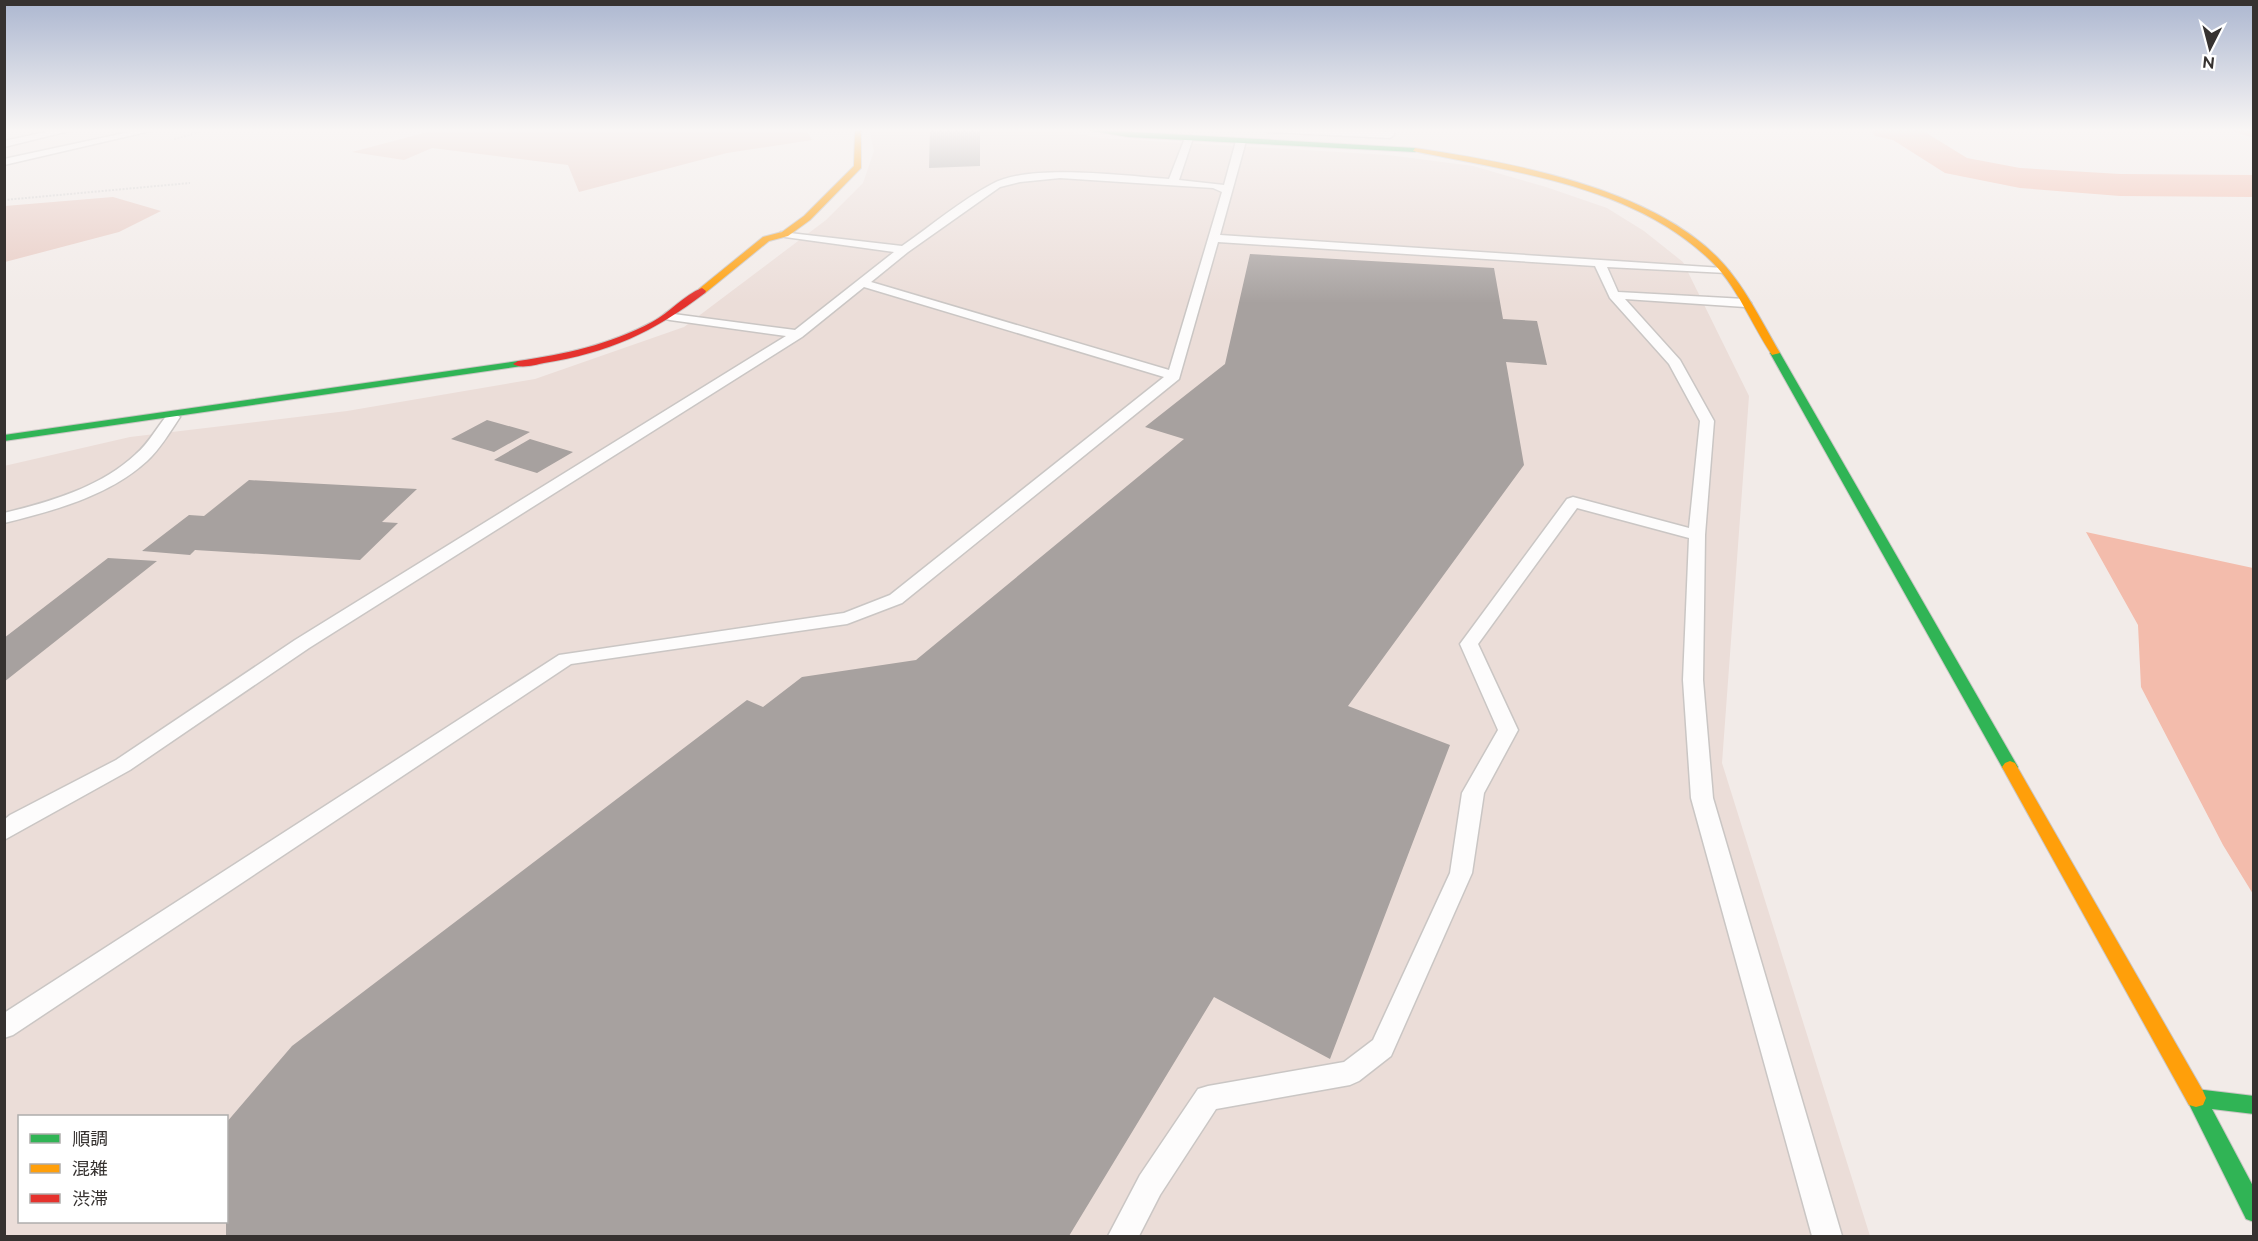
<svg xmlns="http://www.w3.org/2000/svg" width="2258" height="1241" viewBox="0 0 2258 1241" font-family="Raleway,'Noto Sans JP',sans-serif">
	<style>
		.built { fill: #ebddd8; fill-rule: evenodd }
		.green { fill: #e8cbc3 }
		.water { fill: #f3bcac }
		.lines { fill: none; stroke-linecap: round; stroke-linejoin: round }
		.stream { stroke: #f3bcac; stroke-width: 6 }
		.river { fill: #f3bcac; fill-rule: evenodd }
		.building { fill: #a7a19f }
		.lane-casing { stroke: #cac6c4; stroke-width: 3 }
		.fast-casing { stroke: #cac6c4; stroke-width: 2 }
		.slow-casing { stroke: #cac6c4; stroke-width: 2 }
		.jam-casing { stroke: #cac6c4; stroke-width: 2 }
		.path { stroke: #d5d3d2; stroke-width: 2; stroke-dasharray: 2 1.5; stroke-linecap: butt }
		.lane { fill: #fdfcfc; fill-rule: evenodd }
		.fast { fill: #30b455; fill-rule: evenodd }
		.slow { fill: #ff9f0a; fill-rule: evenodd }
		.jam { fill: #e5322d; fill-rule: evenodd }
	</style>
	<rect width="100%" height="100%" fill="#f2ebe8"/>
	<path class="built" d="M869,129H1058L1099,138L1388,155L1473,166L1546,187L1607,208L1644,231L1683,262L1749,396L1722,763L1870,1236H5L4,466L130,437L347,411L535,379L684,327L826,220L863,183L874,151ZM20,1116H226V1222H20Z"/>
	<path class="green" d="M439,129H806L812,140L727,153L579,192L568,165L432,148L404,160L352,152Z
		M113,197L161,211L119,232L5,262V206Z"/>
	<path class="water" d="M2086,532L2253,568V894L2223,845L2141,687L2138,625Z"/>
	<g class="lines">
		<path class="stream" d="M2236,129L2254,135"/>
		<path class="river" d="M1870,129H1920L1967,158L2020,168L2120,174L2254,175V197L2120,196L2020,188L1945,173L1893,140L1875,136Z"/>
	</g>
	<path class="building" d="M930,129H980V166L929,168Z
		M1250,254L1494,268L1503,319L1537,321L1547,365L1506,362L1524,465L1348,706L1450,745L1330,1059L1214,997L1069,1236H226V1123L292,1046L747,700L763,707L802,677L916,660L1184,439L1145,427L1225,364Z
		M487,420L530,432L494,452L451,439Z
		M530,439L573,452L537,473L494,460Z
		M249,480L417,489L382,522L398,523L360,560L195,550L190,555L142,551L189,515L204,516Z
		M108,558L157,561L4,682V638Z"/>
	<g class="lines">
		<defs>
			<path id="lane" d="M60,129H77L4,147V141Z
				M143,129H159L4,165V159Z
				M1264,129L1386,132V129H1394V135L1390,138L1268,132Z
				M1189,135L1193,138L1179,180L1224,185L1236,141L1241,138L1246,141L1220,235L1723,268L1729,271L1727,273L1607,267L1618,292L1745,299L1751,303L1745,307L1625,299L1680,360L1714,421L1705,535L1703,680L1713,798L1842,1236H1812L1691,798L1683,680L1689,538L1577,508L1478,644L1518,730L1484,793L1472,873L1391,1056L1359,1081L1350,1085L1216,1109L1160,1195L1139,1236H1108L1140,1175L1198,1089L1208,1086L1344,1062L1373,1040L1450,873L1462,793L1498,730L1460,644L1567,499L1573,497L1689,528L1700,421L1669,364L1610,298L1595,266L1218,242L1179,379L902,603L847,624L571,664L13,1035L4,1038V1013L559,655L844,613L890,595L1164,377L864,287L802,337L309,648L130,770L4,840V820L10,815L116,760L295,640L786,336L670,320L666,319L664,316L666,313L795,330L894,252L785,237L780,234L781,232L902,246C931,226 961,200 992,184C1030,163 1125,176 1169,179L1185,138ZM1060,178L1213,188L1222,192L1169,370L871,282L908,252L1000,187L1020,182Z
				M173,413L180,417C170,432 160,449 147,461C109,496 53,511 4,523V513C50,502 101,487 136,454C149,443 157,427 168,414Z"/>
			<path id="fast" d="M1081,129L1415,148L1418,150L1415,152L1128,137Z
				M1775,350L1780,353L2018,767L2015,771H2005L2002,767L1770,353Z
				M518,361L522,362V366L4,441V435Z
				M2196,1089L2254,1096V1114L2212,1109L2254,1188V1222L2246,1219L2186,1098L2189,1091Z"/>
			<path id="slow" d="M855,129H861V168L810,220L788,236L769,241L705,293H699V289L763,237L782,232L804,216L854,166Z
				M1415,148C1509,162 1648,187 1717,257C1744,284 1761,321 1780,353L1772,355C1751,324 1737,285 1709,259C1631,185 1513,172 1413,151Z
				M2010,761L2015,763L2203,1091L2206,1098L2203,1105L2196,1107L2189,1105L2002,767L2005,763Z"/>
			<path id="jam" d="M702,288L706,291L705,293C654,332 608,353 544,363C535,365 520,369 513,364L518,361C565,354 609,345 652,322C669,313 684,295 702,288Z"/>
		</defs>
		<use href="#lane" class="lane-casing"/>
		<use href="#fast" class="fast-casing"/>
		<use href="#slow" class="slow-casing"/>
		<use href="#jam" class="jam-casing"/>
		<path class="path" d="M174,139L210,129
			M4,200L190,183"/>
		<use href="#lane" class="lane"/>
		<use href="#fast" class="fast"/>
		<use href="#slow" class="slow"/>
		<use href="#jam" class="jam"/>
	</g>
	<linearGradient id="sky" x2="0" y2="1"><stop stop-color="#acb7d0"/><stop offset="0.43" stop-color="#f9f6f5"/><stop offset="1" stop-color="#f9f6f5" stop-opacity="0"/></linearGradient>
	<rect width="2258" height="303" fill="url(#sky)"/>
	<rect width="2258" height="1241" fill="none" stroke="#363230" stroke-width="12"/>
	<rect x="18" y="1115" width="210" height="108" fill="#ffffff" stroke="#afadac" stroke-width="1.5"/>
	<rect x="30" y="1134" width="30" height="9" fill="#30b455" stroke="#afadac" stroke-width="1.5"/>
	<text x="72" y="1145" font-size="18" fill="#363230">順調</text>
	<rect x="30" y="1164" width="30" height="9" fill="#ff9f0a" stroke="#afadac" stroke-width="1.5"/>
	<text x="72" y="1175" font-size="18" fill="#363230">混雑</text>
	<rect x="30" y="1194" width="30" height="9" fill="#e5322d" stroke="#afadac" stroke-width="1.5"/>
	<text x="72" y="1205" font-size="18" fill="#363230">渋滞</text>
	<g transform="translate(2210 48) rotate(186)" stroke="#ffffff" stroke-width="4.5" paint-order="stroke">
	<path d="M0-4.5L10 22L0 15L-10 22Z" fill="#363230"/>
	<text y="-9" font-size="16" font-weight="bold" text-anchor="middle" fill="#363230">N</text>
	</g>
</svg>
